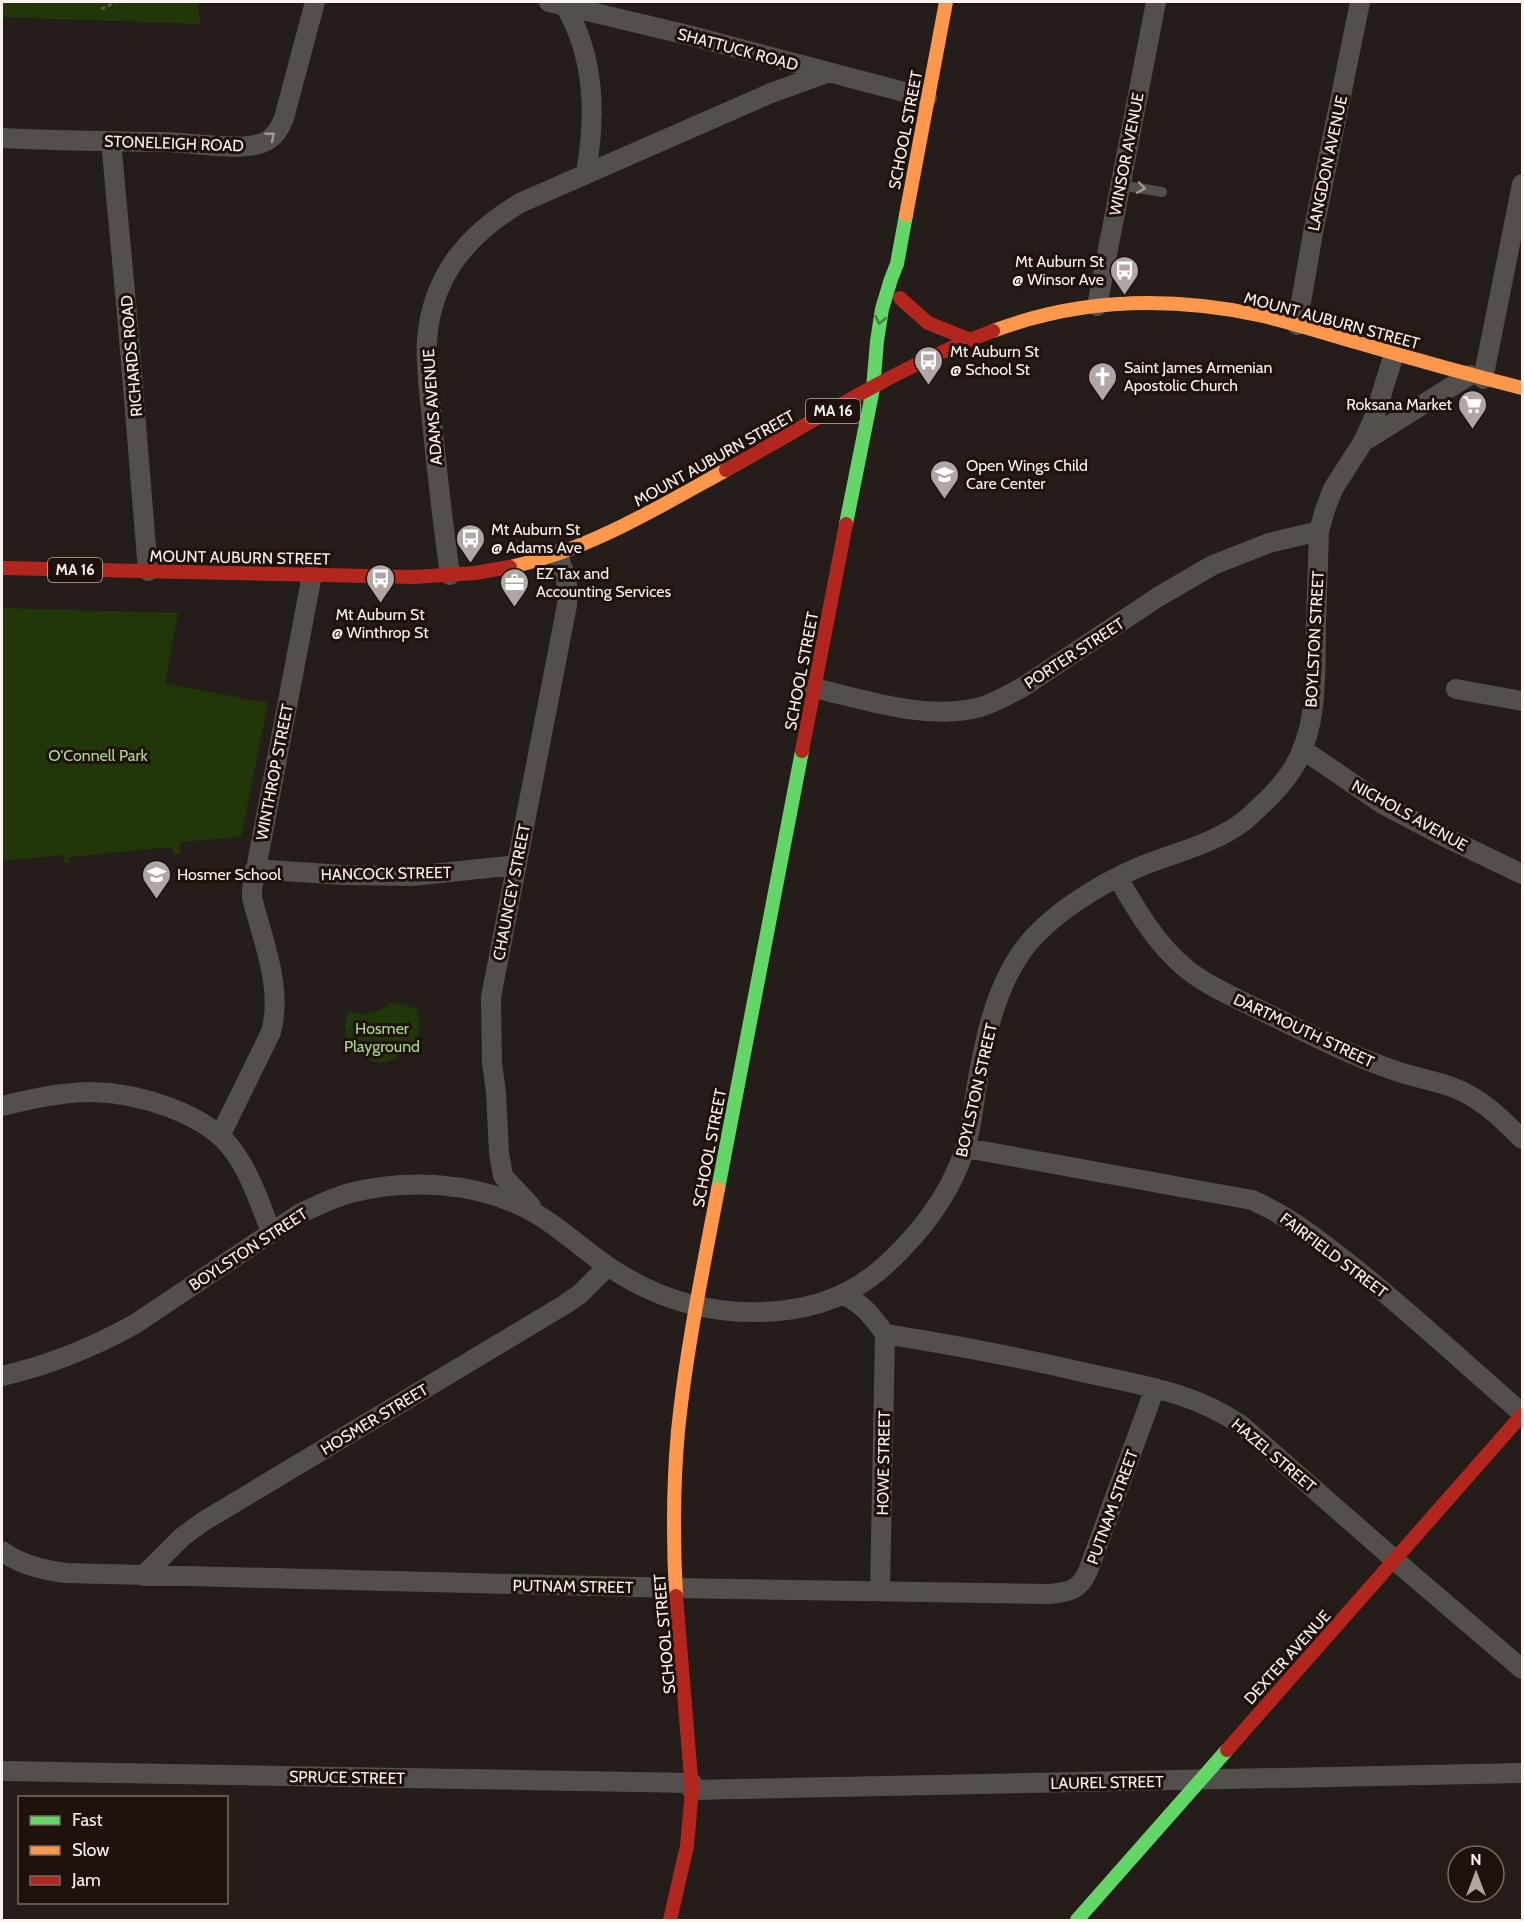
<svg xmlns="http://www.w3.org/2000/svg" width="1524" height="1922" viewBox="0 0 1524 1922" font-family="Cabin,sans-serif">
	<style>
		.green { fill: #21370a }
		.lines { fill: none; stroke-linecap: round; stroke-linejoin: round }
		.path { stroke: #5a5756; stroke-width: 3; stroke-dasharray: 4.5 3; stroke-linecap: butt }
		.lane { stroke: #524f4c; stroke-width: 10 }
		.street { stroke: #524f4c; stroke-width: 20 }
		.fast { stroke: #63d668; stroke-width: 14 }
		.slow { stroke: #ff974d; stroke-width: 14 }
		.jam { stroke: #b3261e; stroke-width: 14 }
		.oneway { stroke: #9e9895 }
		.oneway2 { stroke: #447e3f }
		.labels { text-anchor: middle; stroke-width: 6; stroke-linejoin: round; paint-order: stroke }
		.shield { fill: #1f120c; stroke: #baafaa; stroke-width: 1.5 }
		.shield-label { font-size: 15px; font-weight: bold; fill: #fcf2ee }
		.street-label { font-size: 16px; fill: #fcf2ee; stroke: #1f120c }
		.poi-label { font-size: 16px; fill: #fcf2ee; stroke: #1f120c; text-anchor: start }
		.park-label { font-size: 16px; fill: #aadb8a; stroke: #1f120c }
	</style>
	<rect width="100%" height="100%" fill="#241d1a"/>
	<path class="green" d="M2,2H198L200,24L2,17Z
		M2,608L178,613L165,683L268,703L241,837L180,842V854L173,855L172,847L70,857V863H64L63,855L2,861Z
		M391,1003L405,1004L411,1008L416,1007C422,1024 420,1039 408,1054L403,1051C393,1063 377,1068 365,1056C360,1051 358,1044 354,1039L347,1042L345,1025L348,1011C364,1017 377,1013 391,1003Z"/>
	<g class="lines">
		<path class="path" d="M101,9L116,2"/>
		<path class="lane" d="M1120,185L1162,192"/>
		<path class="street" d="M549,2L692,36L927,98
			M565,6C595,57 596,115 586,173
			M2,138C57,141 112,141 168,142C192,143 233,150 255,145C271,142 278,133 284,118L315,2
			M111,141L127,314L148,571
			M1097,306L1156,2
			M1297,325L1313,233L1360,2
			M1483,379L1522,184
			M1363,442L1470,375
			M450,575C443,524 437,473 432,421C430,395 425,367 427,340C432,276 467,235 520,203L771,93L829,72
			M814,688C866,700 923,720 977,708C993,704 1008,695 1023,687L1158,597L1213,565L1269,543L1319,531
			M1456,689L1522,701
			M1302,749L1384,805L1445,837L1522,874
			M255,869L343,875L412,876L517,865
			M1118,878C1136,909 1155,942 1183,966C1205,985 1232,996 1258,1009C1303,1031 1349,1055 1396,1071C1413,1077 1431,1080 1449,1086C1479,1096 1500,1117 1522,1139
			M2,1106C31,1099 61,1092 92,1092C138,1093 208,1113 235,1153C251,1176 261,1206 271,1232
			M220,1136L271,1032C283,988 263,941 252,898V890L312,575
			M966,1148L1252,1200C1293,1218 1327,1246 1362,1274C1417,1319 1469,1367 1522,1413
			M531,1206L503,1176L499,1153L496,1092L492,1063L491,997L567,605C569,584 565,573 557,554
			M844,1295C864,1305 872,1316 885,1334C954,1345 1023,1358 1091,1374C1146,1386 1194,1393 1241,1425L1412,1575L1522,1669
			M2,1376C50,1365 92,1348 135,1324L299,1214C316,1206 332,1198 350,1193C409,1178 479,1182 533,1212C560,1227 583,1250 609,1267C662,1303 723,1318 787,1310C835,1304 869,1284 902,1249C929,1221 952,1189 964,1151C971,1132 973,1110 976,1090C984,1043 994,990 1023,950C1049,915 1098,885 1137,868C1172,853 1213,845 1244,821C1252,815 1259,807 1267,800C1276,791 1285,781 1292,770C1319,728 1315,673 1316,625C1317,594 1318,563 1319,531L1325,510L1333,489L1363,442L1374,418L1394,354
			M2,1551C20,1565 43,1570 66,1573L676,1588L1049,1594C1069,1592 1079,1591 1088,1571L1155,1388
			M143,1576L182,1537L204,1521L564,1305L580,1294L607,1267
			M880,1591L885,1334
			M2,1771L692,1783
			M692,1790L1522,1773"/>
		<path class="fast" d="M846,524L873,389L877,341L882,309L891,279L897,264L906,215
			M718,1189L802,751
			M1077,1920L1227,1750"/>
		<path class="slow" d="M906,215L946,2
			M993,331C1078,299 1168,296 1258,315C1292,322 1326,334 1359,343C1413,359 1467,374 1522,388
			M510,567C587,551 657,508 726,470
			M676,1596C673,1541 673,1486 678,1431C686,1350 703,1269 718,1189"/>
		<path class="jam" d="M900,298L928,323L968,339
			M726,470C813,422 899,366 993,331
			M2,568L414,577L475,573L510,567
			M802,751L846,524
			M1227,1750L1522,1415
			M670,1920L687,1846L692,1790L676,1596"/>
	</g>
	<defs><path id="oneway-chevron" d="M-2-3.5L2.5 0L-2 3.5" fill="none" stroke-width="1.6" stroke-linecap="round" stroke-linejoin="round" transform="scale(1.5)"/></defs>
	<g class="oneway">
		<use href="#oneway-chevron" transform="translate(271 136) rotate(-39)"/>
		<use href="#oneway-chevron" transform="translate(1141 188) rotate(10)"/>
	</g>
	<use class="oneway2" href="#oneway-chevron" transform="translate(880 320) rotate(101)"/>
	<defs>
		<symbol id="bus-pin" viewBox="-11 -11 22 30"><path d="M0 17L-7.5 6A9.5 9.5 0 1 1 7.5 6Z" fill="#b0a7a4" stroke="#1f120c"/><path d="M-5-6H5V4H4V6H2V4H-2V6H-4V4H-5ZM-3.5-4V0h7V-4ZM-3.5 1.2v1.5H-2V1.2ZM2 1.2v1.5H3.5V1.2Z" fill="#fff"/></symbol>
		<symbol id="church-pin" viewBox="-11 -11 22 30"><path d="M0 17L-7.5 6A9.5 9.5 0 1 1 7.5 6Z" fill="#b0a7a4" stroke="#1f120c"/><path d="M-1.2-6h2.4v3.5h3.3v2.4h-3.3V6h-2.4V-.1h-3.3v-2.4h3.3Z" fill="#fff"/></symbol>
		<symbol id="supermarket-pin" viewBox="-11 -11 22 30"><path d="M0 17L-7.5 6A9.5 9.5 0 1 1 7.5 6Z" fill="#b0a7a4" stroke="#1f120c"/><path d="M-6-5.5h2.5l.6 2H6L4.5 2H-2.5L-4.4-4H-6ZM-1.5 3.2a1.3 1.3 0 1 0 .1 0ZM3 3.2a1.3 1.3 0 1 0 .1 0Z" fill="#fff"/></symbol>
		<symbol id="school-pin" viewBox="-11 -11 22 30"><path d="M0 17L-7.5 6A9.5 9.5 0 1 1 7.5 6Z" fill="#b0a7a4" stroke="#1f120c"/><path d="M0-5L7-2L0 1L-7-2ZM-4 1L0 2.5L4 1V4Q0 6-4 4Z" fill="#fff"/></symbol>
		<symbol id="office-pin" viewBox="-11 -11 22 30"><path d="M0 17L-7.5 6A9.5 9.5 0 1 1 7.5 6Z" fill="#b0a7a4" stroke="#1f120c"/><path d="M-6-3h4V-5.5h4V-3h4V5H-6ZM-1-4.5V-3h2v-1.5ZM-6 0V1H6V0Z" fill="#fff"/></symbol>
	</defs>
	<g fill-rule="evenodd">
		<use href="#bus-pin" x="1108" y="254" width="33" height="45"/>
		<use href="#bus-pin" x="912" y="344" width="33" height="45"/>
		<use href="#church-pin" x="1086" y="360" width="33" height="45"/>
		<use href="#supermarket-pin" x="1456" y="388" width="33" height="45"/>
		<use href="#school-pin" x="928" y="458" width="33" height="45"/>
		<use href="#bus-pin" x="454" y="522" width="33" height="45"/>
		<use href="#bus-pin" x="364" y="562" width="33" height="45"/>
		<use href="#office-pin" x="498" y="566" width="33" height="45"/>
		<use href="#school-pin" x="140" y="858" width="33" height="45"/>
	</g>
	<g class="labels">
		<g class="shield">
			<rect x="806" y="399" width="54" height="24" rx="4.5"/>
			<rect x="48" y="558" width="54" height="24" rx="4.5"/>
		</g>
		<g class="shield-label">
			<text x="833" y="416">MA 16</text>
			<text x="75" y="575">MA 16</text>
		</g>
		<g class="street-label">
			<text transform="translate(738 49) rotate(15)" y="6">SHATTUCK ROAD</text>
			<text transform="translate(905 130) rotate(-79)" y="6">SCHOOL STREET</text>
			<text transform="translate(174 143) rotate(2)" y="6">STONELEIGH ROAD</text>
			<text transform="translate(1126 154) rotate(-79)" y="6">WINSOR AVENUE</text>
			<text transform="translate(1327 163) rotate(-78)" y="6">LANGDON AVENUE</text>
			<text transform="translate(1332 320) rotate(15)" y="6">MOUNT AUBURN STREET</text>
			<text transform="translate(131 356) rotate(-95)" y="6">RICHARDS ROAD</text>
			<text transform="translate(432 407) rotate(-94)" y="6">ADAMS AVENUE</text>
			<text transform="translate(714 458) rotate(-29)" y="6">MOUNT AUBURN STREET</text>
			<text transform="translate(240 557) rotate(1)" y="6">MOUNT AUBURN STREET</text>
			<text transform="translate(1314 639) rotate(-87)" y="6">BOYLSTON STREET</text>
			<text transform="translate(1074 653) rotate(-33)" y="6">PORTER STREET</text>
			<text transform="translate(801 671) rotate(-79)" y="6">SCHOOL STREET</text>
			<text transform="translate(274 772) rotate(-79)" y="6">WINTHROP STREET</text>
			<text transform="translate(1410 815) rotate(29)" y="6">NICHOLS AVENUE</text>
			<text transform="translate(386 873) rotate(-1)" y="6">HANCOCK STREET</text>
			<text transform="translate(511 892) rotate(-79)" y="6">CHAUNCEY STREET</text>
			<text transform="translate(1304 1030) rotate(25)" y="6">DARTMOUTH STREET</text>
			<text transform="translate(976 1090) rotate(-77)" y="6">BOYLSTON STREET</text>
			<text transform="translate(709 1148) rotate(-79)" y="6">SCHOOL STREET</text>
			<text transform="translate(248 1249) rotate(-33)" y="6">BOYLSTON STREET</text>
			<text transform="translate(1334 1255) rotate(37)" y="6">FAIRFIELD STREET</text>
			<text transform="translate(374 1419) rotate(-31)" y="6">HOSMER STREET</text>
			<text transform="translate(1274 1455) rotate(40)" y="6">HAZEL STREET</text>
			<text transform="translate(883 1463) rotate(-89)" y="6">HOWE STREET</text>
			<text transform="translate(1112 1507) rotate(-70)" y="6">PUTNAM STREET</text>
			<text transform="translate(573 1586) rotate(1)" y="6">PUTNAM STREET</text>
			<text transform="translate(664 1634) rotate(-95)" y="6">SCHOOL STREET</text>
			<text transform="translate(1287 1657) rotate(-48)" y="6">DEXTER AVENUE</text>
			<text transform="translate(347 1777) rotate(1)" y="6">SPRUCE STREET</text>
			<text transform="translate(1107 1782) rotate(-1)" y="6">LAUREL STREET</text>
		</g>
		<g class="poi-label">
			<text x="1104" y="267" text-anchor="end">Mt Auburn St<tspan x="1104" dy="18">@ Winsor Ave</tspan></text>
			<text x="950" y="357">Mt Auburn St<tspan x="950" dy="18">@ School St</tspan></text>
			<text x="1124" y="373">Saint James Armenian<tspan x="1124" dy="18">Apostolic Church</tspan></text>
			<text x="1452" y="410" text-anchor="end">Roksana Market</text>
			<text x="966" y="471">Open Wings Child<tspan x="966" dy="18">Care Center</tspan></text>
			<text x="491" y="535">Mt Auburn St<tspan x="491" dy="18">@ Adams Ave</tspan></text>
			<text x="536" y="579">EZ Tax and<tspan x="536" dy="18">Accounting Services</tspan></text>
			<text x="380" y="620" text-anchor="middle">Mt Auburn St<tspan x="380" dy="18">@ Winthrop St</tspan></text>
			<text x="177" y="880">Hosmer School</text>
		</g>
		<g class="park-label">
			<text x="98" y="761">O'Connell Park</text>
			<text x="382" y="1034">Hosmer<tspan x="382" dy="18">Playground</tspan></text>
		</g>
	</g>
	<rect width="1524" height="1922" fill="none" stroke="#fcf2ee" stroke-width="6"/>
	<rect x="18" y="1796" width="210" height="108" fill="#1f120c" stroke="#776c66" stroke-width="1.5"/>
	<rect x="30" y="1816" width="30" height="9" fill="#63d668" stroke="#776c66" stroke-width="1.5"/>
	<text x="72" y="1826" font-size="18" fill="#fcf2ee">Fast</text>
	<rect x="30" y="1846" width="30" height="9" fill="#ff974d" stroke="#776c66" stroke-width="1.5"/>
	<text x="72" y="1856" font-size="18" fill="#fcf2ee">Slow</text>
	<rect x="30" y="1876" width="30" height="9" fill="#b3261e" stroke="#776c66" stroke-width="1.5"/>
	<text x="72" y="1886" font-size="18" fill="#fcf2ee">Jam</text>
	<g transform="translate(1476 1874)"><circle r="28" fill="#1f120c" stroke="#776c66" stroke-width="1.5"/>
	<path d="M0-4.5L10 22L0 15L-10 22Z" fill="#b0a7a4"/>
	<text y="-9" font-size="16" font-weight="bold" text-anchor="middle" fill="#fcf2ee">N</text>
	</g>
</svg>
